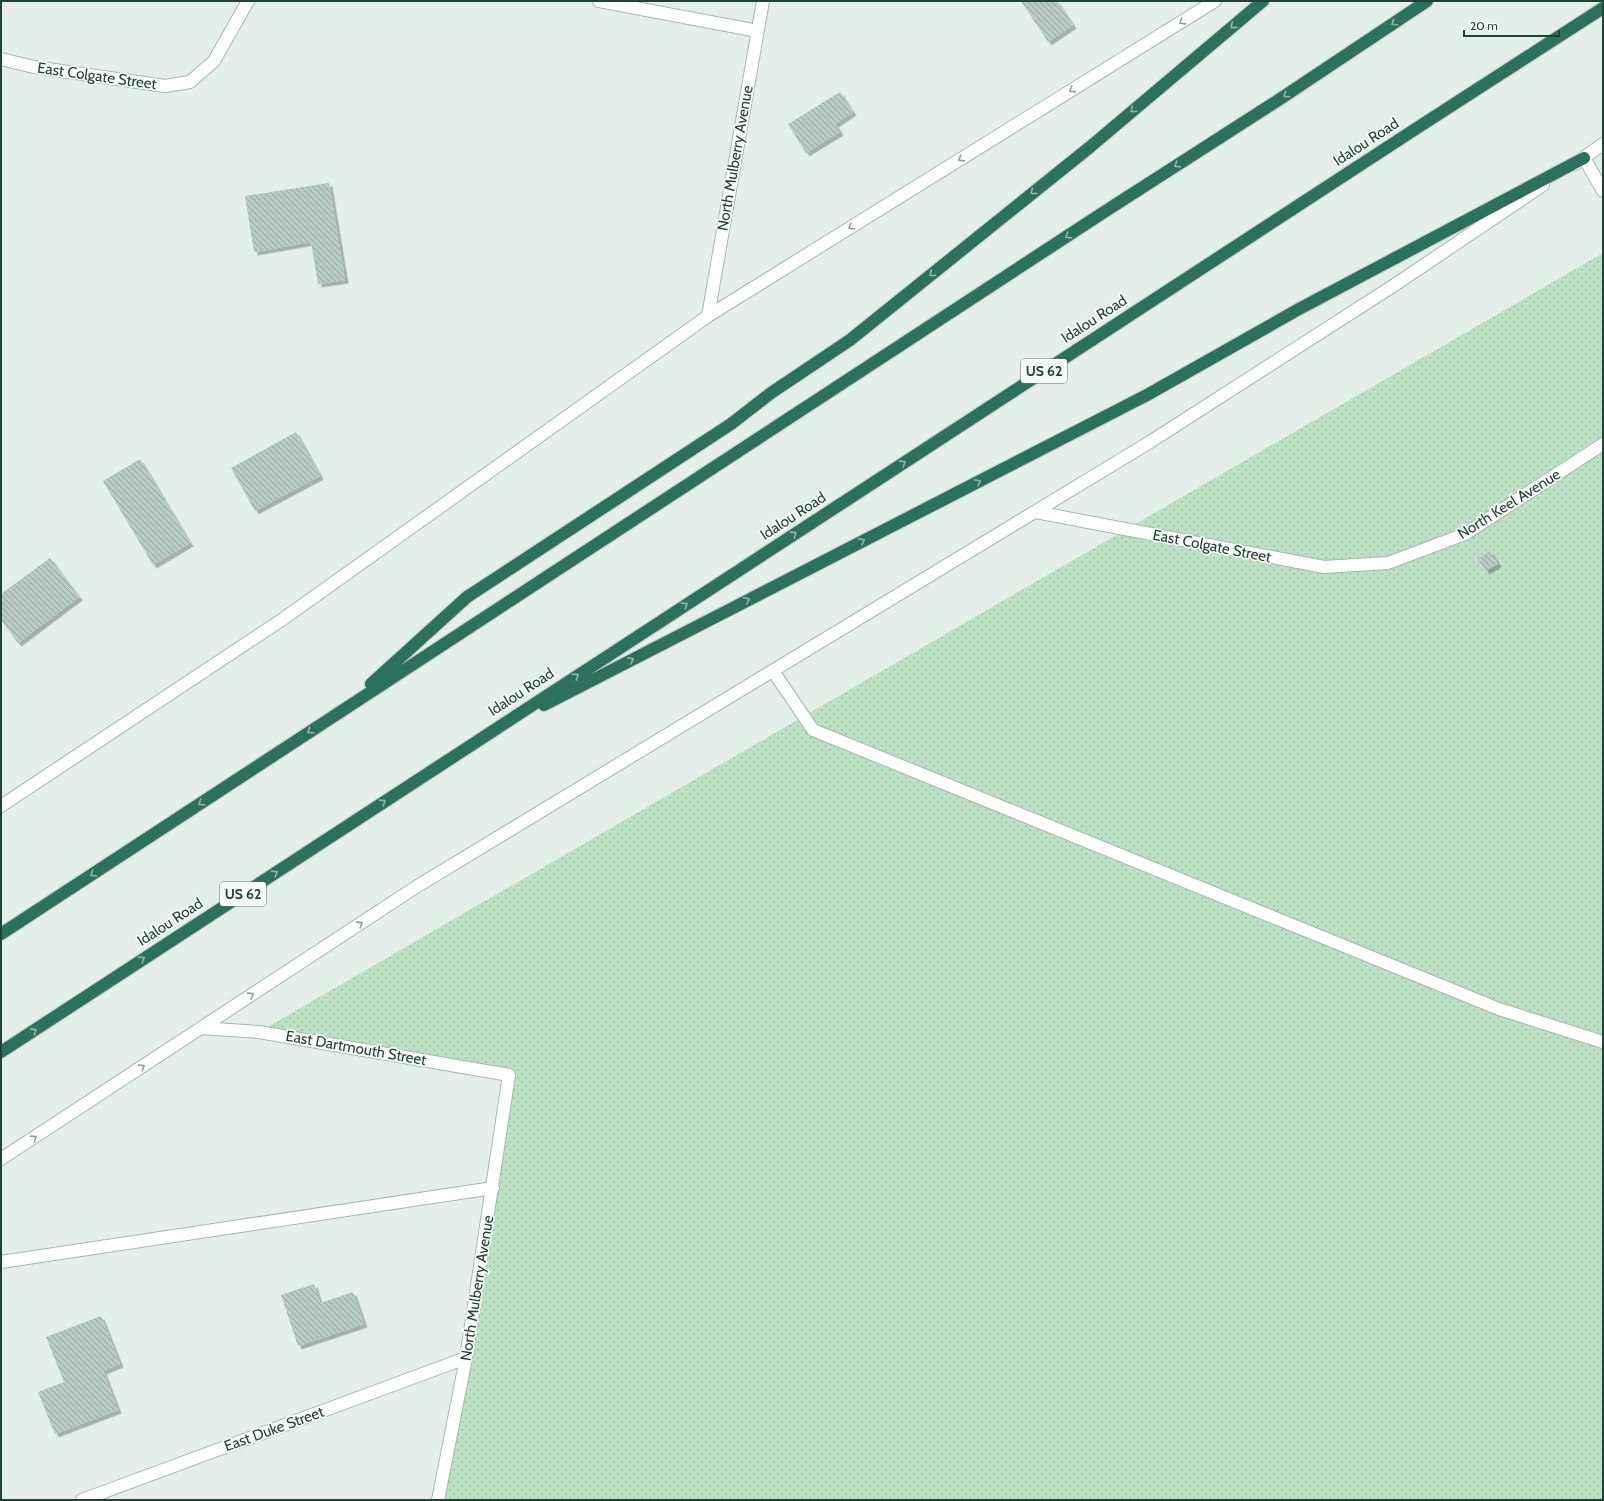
<svg xmlns="http://www.w3.org/2000/svg" width="1604" height="1501" viewBox="0 0 1604 1501" font-family="Cabin,sans-serif">
	<style>
		.grass { fill: url(#grass-dots) }
		.building { fill: url(#building-back-hatch); filter: url(#shadow) }
		.lines { fill: none; stroke-linecap: round; stroke-linejoin: round }
		.minor-casing { stroke: #a6b8b0; stroke-width: 14 }
		.highway-casing { stroke: #c1cac7; stroke-width: 14 }
		.minor { stroke: #fff; stroke-width: 12 }
		.highway { stroke: #2b715e; stroke-width: 12 }
		.oneway { stroke: #90a09b }
		.oneway2 { stroke: #90b6ab }
		.labels { text-anchor: middle; stroke-width: 3.5; stroke-linejoin: round; paint-order: stroke }
		.shield { fill: #f6fbf8; stroke: #627a71; stroke-width: 1 }
		.shield-label { font-size: 14px; font-weight: bold; fill: #224237 }
		.street-label { font-size: 15px; fill: #224237; stroke: #f6fbf8 }
	</style>
	<defs>
		<pattern id="grass-dots" width="8" height="8" patternUnits="userSpaceOnUse"><rect width="8" height="8" fill="#bce1c4"/><path d="M2 2h.1M6 6h.1" fill="none" stroke="#a1c2a9" stroke-width="1.8" stroke-linecap="round"/></pattern>
		<pattern id="building-back-hatch" width="6" height="6" patternUnits="userSpaceOnUse"><rect width="6" height="6" fill="#b9cac2"/><path d="M-1 5l2 2M0 0l6 6M5-1l2 2" fill="none" stroke="#96a69e"/></pattern>
		<filter id="shadow"><feDropShadow dx="3.5" dy="3.5" stdDeviation="0" flood-color="#0004"/></filter>
	</defs>
	<rect width="100%" height="100%" fill="#e4efe9"/>
	<path class="grass" d="M1603,253V1500H442L509,1075L259,1032Z"/>
	<path class="building" d="M1021,1H1057L1073,25L1048,42Z
		M840,92L853,112L835,124L840,132L806,153L788,124Z
		M329,183L345,280L318,284L311,242L254,252L245,196Z
		M296,432L320,476L255,511L231,468Z
		M140,459L190,543L153,565L103,481Z
		M1490,551L1498,564L1486,571L1478,559Z
		M50,558L79,597L18,643L1,620V594Z
		M314,1284L320,1303L353,1292L364,1324L298,1346L281,1295Z
		M101,1316L120,1364L103,1371L118,1410L55,1434L38,1392L64,1382L46,1337Z"/>
	<g class="lines">
		<defs>
			<path id="minor" d="M599,1L758,31
				M1,59L34,67L165,86L190,82L214,61L248,1
				M1584,158L1603,191
				M1575,164L1603,144
				M708,316L763,1
				M1036,512L1324,567L1388,563L1465,534L1603,444
				M773,671L813,730L1499,1009L1603,1042
				M1,806L283,619L708,316L1215,1
				M201,1028L259,1032L509,1075L466,1358L438,1500
				M1,1159L416,887L1150,442L1393,286L1543,185
				M1,1262L493,1188
				M82,1500L466,1358"/>
			<path id="highway" d="M371,684L467,597L731,424L771,393L850,340L1090,147L1263,1
				M544,705L1147,395L1299,309L1584,158
				M1,934L1101,214L1277,101L1427,1
				M1,1052L1417,128L1603,8"/>
		</defs>
		<use href="#minor" class="minor-casing"/>
		<use href="#highway" class="highway-casing"/>
		<use href="#minor" class="minor"/>
		<use href="#highway" class="highway"/>
	</g>
	<defs><path id="oneway-chevron" d="M-2-3.5L2.5 0L-2 3.5" fill="none" stroke-width="1.6" stroke-linecap="round" stroke-linejoin="round"/></defs>
	<g class="oneway">
		<use href="#oneway-chevron" transform="translate(1182 22) rotate(148)"/>
		<use href="#oneway-chevron" transform="translate(1072 90) rotate(148)"/>
		<use href="#oneway-chevron" transform="translate(961 159) rotate(148)"/>
		<use href="#oneway-chevron" transform="translate(851 227) rotate(148)"/>
		<use href="#oneway-chevron" transform="translate(360 924) rotate(-33)"/>
		<use href="#oneway-chevron" transform="translate(251 995) rotate(-33)"/>
		<use href="#oneway-chevron" transform="translate(142 1067) rotate(-33)"/>
		<use href="#oneway-chevron" transform="translate(34 1138) rotate(-33)"/>
	</g>
	<g class="oneway2">
		<use href="#oneway-chevron" transform="translate(1394 23) rotate(146)"/>
		<use href="#oneway-chevron" transform="translate(1233 26) rotate(140)"/>
		<use href="#oneway-chevron" transform="translate(1286 95) rotate(146)"/>
		<use href="#oneway-chevron" transform="translate(1133 110) rotate(140)"/>
		<use href="#oneway-chevron" transform="translate(1177 165) rotate(147)"/>
		<use href="#oneway-chevron" transform="translate(1033 192) rotate(141)"/>
		<use href="#oneway-chevron" transform="translate(1068 236) rotate(147)"/>
		<use href="#oneway-chevron" transform="translate(932 274) rotate(141)"/>
		<use href="#oneway-chevron" transform="translate(903 463) rotate(-33)"/>
		<use href="#oneway-chevron" transform="translate(978 482) rotate(-27)"/>
		<use href="#oneway-chevron" transform="translate(794 534) rotate(-33)"/>
		<use href="#oneway-chevron" transform="translate(862 541) rotate(-27)"/>
		<use href="#oneway-chevron" transform="translate(747 600) rotate(-27)"/>
		<use href="#oneway-chevron" transform="translate(685 605) rotate(-33)"/>
		<use href="#oneway-chevron" transform="translate(631 660) rotate(-27)"/>
		<use href="#oneway-chevron" transform="translate(576 676) rotate(-33)"/>
		<use href="#oneway-chevron" transform="translate(310 731) rotate(147)"/>
		<use href="#oneway-chevron" transform="translate(383 802) rotate(-33)"/>
		<use href="#oneway-chevron" transform="translate(201 803) rotate(147)"/>
		<use href="#oneway-chevron" transform="translate(275 873) rotate(-33)"/>
		<use href="#oneway-chevron" transform="translate(93 874) rotate(147)"/>
		<use href="#oneway-chevron" transform="translate(142 959) rotate(-33)"/>
		<use href="#oneway-chevron" transform="translate(34 1031) rotate(-33)"/>
	</g>
	<g class="labels">
		<g class="shield">
			<rect x="1021" y="359" width="46" height="24" rx="3"/>
			<rect x="220" y="882" width="46" height="24" rx="3"/>
		</g>
		<g class="shield-label">
			<text x="1044" y="376">US 62</text>
			<text x="243" y="899">US 62</text>
		</g>
		<g class="street-label">
			<text transform="translate(97 76) rotate(8)" y="5">East Colgate Street</text>
			<text transform="translate(1366 142) rotate(-33)" y="5">Idalou Road</text>
			<text transform="translate(735 158) rotate(-80)" y="5">North Mulberry Avenue</text>
			<text transform="translate(1094 319) rotate(-33)" y="5">Idalou Road</text>
			<text transform="translate(1509 504) rotate(-32)" y="5">North Keel Avenue</text>
			<text transform="translate(793 516) rotate(-33)" y="5">Idalou Road</text>
			<text transform="translate(1212 546) rotate(11)" y="5">East Colgate Street</text>
			<text transform="translate(521 692) rotate(-33)" y="5">Idalou Road</text>
			<text transform="translate(170 922) rotate(-33)" y="5">Idalou Road</text>
			<text transform="translate(356 1048) rotate(10)" y="5">East Dartmouth Street</text>
			<text transform="translate(477 1288) rotate(-81)" y="5">North Mulberry Avenue</text>
			<text transform="translate(274 1429) rotate(-20)" y="5">East Duke Street</text>
		</g>
	</g>
	<rect width="1604" height="1501" fill="none" stroke="#224237" stroke-width="4"/>
	<path d="M1464 30v6h95v-6" fill="none" stroke="#224237" stroke-width="2"/>
	<text x="1470" y="30" font-size="12" fill="#224237" stroke="#f6fbf8" stroke-width="3" paint-order="stroke">20 m</text>
</svg>
